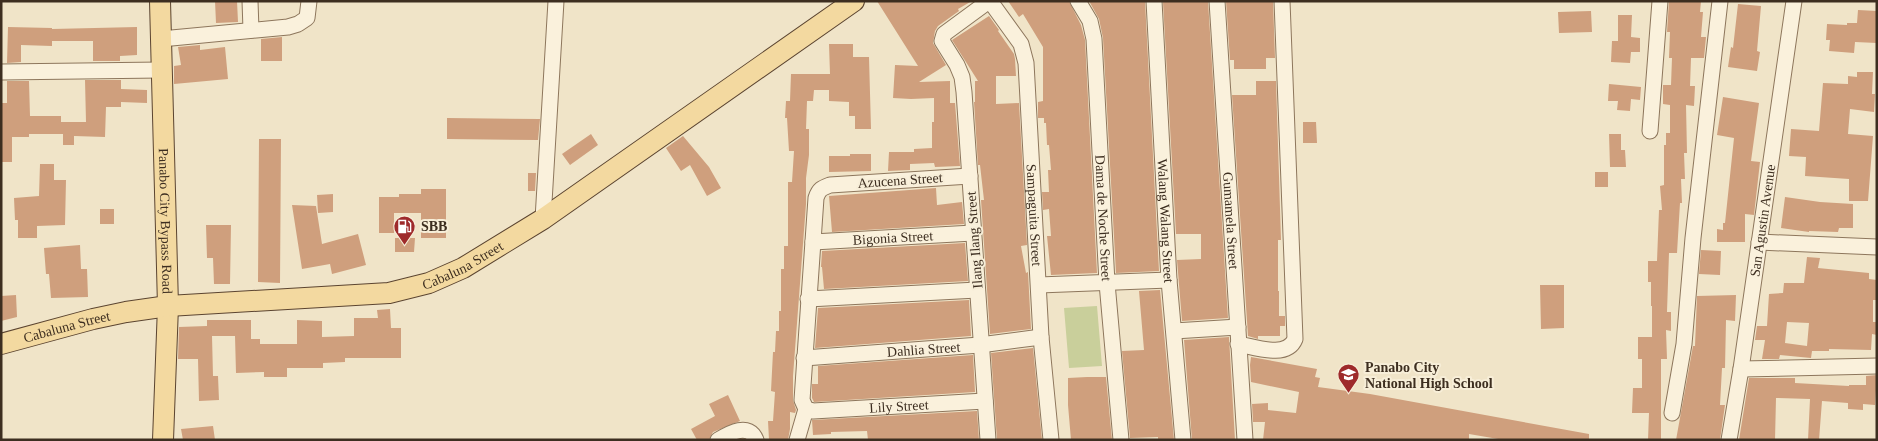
<svg xmlns="http://www.w3.org/2000/svg" width="1878" height="441" viewBox="0 0 1878 441" font-family="'Times New Roman',serif">
	<style>
		.green { fill: #c9cf9b }
		.building { fill: #cf9f7d; fill-rule: evenodd }
		.lines { fill: none; stroke-linecap: round; stroke-linejoin: round }
		.minor-casing { stroke: #8d765c; stroke-width: 17 }
		.major-casing { stroke: #5b4430; stroke-width: 22 }
		.minor { stroke: #faf1dc; stroke-width: 15 }
		.major { stroke: #f3d9a0; stroke-width: 20 }
		.labels { text-anchor: middle; stroke-width: 4; stroke-linejoin: round; paint-order: stroke }
		.street-label { font-size: 14px; fill: #3d2e20; stroke: #f7eed8 }
		.poi-label { font-size: 14px; font-weight: bold; fill: #3d2e20; stroke: #f7eed8; text-anchor: start }
	</style>
	<rect width="100%" height="100%" fill="#f0e4c8"/>
	<path class="green" d="M1097,306L1102,366L1069,368L1064,308Z"/>
	<path class="building" d="M215,1H237L238,22L216,23Z
		M877,1H972L958,9L959,11L938,26L935,31L933,43L946,65L919,82L950,81V103H955L960,166L935,167L934,163L910,164V170L888,171L889,152H914V149L932,148V122H934V98L911,99L893,98L895,65L918,66Z
		M1008,1H1069L1081,25L1085,40L1097,273L1051,275L1047,236H1051L1049,209L1043,210L1042,192H1049L1048,170H1051L1049,145H1047L1046,123H1044V118H1038V102L1043,101V47L1023,14L1019,17Z
		M1089,1H1145L1159,271L1116,273L1103,38L1099,19Z
		M1208,1L1228,318L1182,321L1177,260L1201,259V234H1176L1163,2Z
		M1226,1H1273L1275,58H1266V69H1234V60H1230Z
		M1669,1H1701L1700,12H1703L1701,37H1706L1704,58H1691L1690,86H1695L1694,106L1686,105L1687,153H1684L1685,179H1681L1682,203H1680L1677,253H1669L1667,312H1671V331L1666,330L1667,359H1661V440H1648L1649,413H1632L1633,388H1642V359H1638V337H1652V306H1651V282H1648V261H1657L1659,210H1662L1660,186L1664,185V145H1666V133H1670V105L1663,104V85H1671L1672,58H1669L1670,32H1667Z
		M1738,4L1761,6L1757,51L1760,52L1757,71L1728,67L1731,47L1733,48Z
		M1858,10L1877,11V43L1855,42L1854,53L1829,51L1830,40H1826L1827,24L1847,25V23H1857Z
		M1591,11L1592,32L1559,33L1558,12Z
		M1618,15H1632L1631,37L1640,38V52H1631L1630,63L1611,62L1612,41H1618Z
		M989,16L999,30L998,31L1014,54L1015,59L1016,76H996V104L1019,103L1027,245L1021,246L1026,273L1028,272L1031,329L990,334L981,200H984L980,165H978L974,102H975V81H978L952,40Z
		M8,27L52,28V29L137,27V55L120,56V61H93V41H52V46L21,45V62L7,63Z
		M282,37V61H261V39Z
		M829,44H853V57H869L871,129H855V116H849V102L829,101V90H814L813,101H807L806,129H809V155L806,178V204L793,376V400L796,410L795,413L790,412V429L788,440H769L768,421H773L775,392L771,391L773,352H775L776,331H779V311H781V269H784V246H788V182H792L794,151H789L787,118H785L786,101H790L791,74H830Z
		M200,45V50L225,47L228,79L174,84V66L181,65L178,47Z
		M1857,72H1873L1872,94H1875L1874,112L1850,109L1848,134L1873,136L1868,201H1849V179L1805,176L1806,157L1789,156L1791,129L1819,131L1823,83L1848,84V76L1857,77Z
		M85,80H121V89L147,90V103L121,102V107H106L105,137L74,136V145H63V134H29V137H12V162H1V103H7V81H29L30,116H61V122H86Z
		M1256,81H1276L1281,240H1278V291H1279V316H1285V326H1280V336H1258V339L1248,336L1232,95H1256Z
		M1609,84L1641,87L1640,100L1631,99L1630,111L1617,110L1618,101H1608Z
		M1723,97L1759,103L1751,161L1760,162L1754,215L1745,214V242H1717V229L1723,230V223H1725L1734,138L1717,135Z
		M447,118L540,119L538,140L447,139Z
		M1303,122H1316L1317,143H1303Z
		M591,134L598,145L570,165L562,154Z
		M1609,134H1621V150H1625L1626,167H1610Z
		M683,136L709,167L721,188L707,196L690,165L681,171L666,148Z
		M259,139H281L280,283L258,282Z
		M850,154H871V171L829,172V156H850Z
		M40,164H54V180H66L65,225L37,226V238H18V220H15L14,198L39,196Z
		M1595,172H1608V187H1595Z
		M528,173H536L535,191H528Z
		M936,188L937,205L962,202L964,224L832,232L829,196Z
		M421,189H446V238H421V213H394V233H379V197H399V194H421Z
		M333,194V212L318,213L317,195Z
		M1785,197L1820,202L1853,204V228H1839L1838,232L1809,231V232L1781,228Z
		M292,205L316,206L322,244L358,234L366,265L332,274L330,264L302,269Z
		M100,209H114V224H100Z
		M206,225H231L230,284H214L213,258H207Z
		M395,238H415L414,252H395Z
		M965,243L968,281L824,289L822,267H821L822,251Z
		M80,245L81,269H87L88,297L51,298L49,274H46L44,248Z
		M1701,250L1721,251L1720,275L1699,274Z
		M1807,257L1820,258L1818,268L1869,273V279L1877,280V300H1873V322H1877V335L1872,334L1871,350L1829,349V351H1812L1811,358L1780,355L1779,359H1762L1765,340H1755L1757,326H1767L1769,294L1783,293L1784,283H1804ZM1787,322L1809,323L1807,346L1785,343Z
		M1540,285H1564V328L1541,329Z
		M1160,290L1174,440H1158V437L1130,438L1122,351L1144,350L1139,291Z
		M16,295L17,317L1,321V296Z
		M1736,295L1735,321L1726,320L1725,368H1722L1720,405H1725L1720,440H1676L1693,346H1695L1697,296Z
		M969,300L971,336L815,348L818,308Z
		M390,309L391,328H401V358H345V362L323,363V368H287V377H264V372L236,373L235,336H212L213,376H218L219,400L199,401L198,359H178L179,327L207,326V320H251V339H260V344H297V320L322,321V337L354,336V318H378L377,310Z
		M1229,337L1235,440H1192L1184,340Z
		M1033,348L1042,440H997L991,353Z
		M973,355L975,392L814,402L812,398V384H818V366Z
		M1251,357L1317,369L1315,377L1320,378L1318,387L1370,394L1589,434V440H1504L1469,434V440H1263L1265,422H1253L1252,404L1268,403V410L1296,413L1299,392L1251,382L1250,365Z
		M1877,375L1875,405L1863,404V410L1848,409V403L1822,401L1819,440H1808L1810,399L1776,398L1775,440H1739L1749,378H1795V383L1849,386V385H1866V376Z
		M1087,377H1106L1112,440H1071L1068,405V378Z
		M728,395L740,421L713,432L709,440H697L691,429L715,416L709,404Z
		M977,411L979,440H868L867,431L831,432V434L813,435L812,420Z
		M213,426L215,440H183L181,429Z"/>
	<g class="lines">
		<defs>
			<g id="minor">
				<path d="M250,1L251,30"/>
				<path id="s1" d="M990,1L1021,44L1026,63L1041,337L1051,440"/>
				<path id="s2" d="M1078,1L1090,21L1094,39L1107,283L1121,440"/>
				<path id="s3" d="M1154,1L1169,280L1183,440"/>
				<path id="s4" d="M1217,1L1245,440"/>
				<path d="M161,39L288,27L298,24L307,18L309,1"/>
				<path d="M1,72L161,70"/>
				<path d="M1650,131L1660,1"/>
				<path id="s5" d="M970,176L830,185C822,188 819,189 816,198L802,400L806,409L813,411L985,401"/>
				<path d="M543,219L556,1"/>
				<path id="s6" d="M813,242L973,233"/>
				<path d="M1759,242L1877,247"/>
				<path d="M1039,285L1169,280"/>
				<path d="M808,299L977,290"/>
				<path d="M1174,331L1238,327"/>
				<path d="M1238,344C1255,347 1287,359 1295,339L1282,1"/>
				<path id="s7" d="M804,358L980,345L1041,337"/>
				<path d="M1741,369L1877,366"/>
				<path d="M1672,413L1684,344L1693,238L1720,1"/>
				<path d="M718,440C730,433 749,422 756,440"/>
				<path d="M797,440L806,409"/>
				<path d="M988,440L964,92L962,77L957,65L942,41L944,34L989,1"/>
				<path id="s8" d="M1729,440L1741,369L1794,1"/>
			</g>
			<g id="major">
				<path id="s9" d="M160,1L168,306L163,440"/>
				<path id="s10" d="M1,344L93,319L126,312L168,306L389,293L429,283L463,268L543,219L854,1"/>
			</g>
		</defs>
		<use href="#minor" class="minor-casing"/>
		<use href="#major" class="major-casing"/>
		<use href="#minor" class="minor"/>
		<use href="#major" class="major"/>
	</g>
	<defs>
		<symbol id="fuel-pin" viewBox="-11 -11 22 30"><path d="M0 17L-7.5 6A9.5 9.5 0 1 1 7.5 6Z" fill="#9e2a2b" stroke="#f7eed8"/><path d="M-5.5-6h7V0h2V4h1.3V-2.5L3-4.5l.8-.8L6-3V5H2.5V1h-1V6h-7ZM-4.2-4.7v3.2H.2V-4.7Z" fill="#fff"/></symbol>
		<symbol id="school-pin" viewBox="-11 -11 22 30"><path d="M0 17L-7.5 6A9.5 9.5 0 1 1 7.5 6Z" fill="#9e2a2b" stroke="#f7eed8"/><path d="M0-5L7-2L0 1L-7-2ZM-4 1L0 2.5L4 1V4Q0 6-4 4Z" fill="#fff"/></symbol>
	</defs>
	<g fill-rule="evenodd">
		<use href="#fuel-pin" x="392" y="214" width="25" height="34"/>
		<use href="#school-pin" x="1336" y="362" width="25" height="34"/>
	</g>
	<g class="labels">
		<g class="street-label">
			<text transform="translate(900 180) rotate(-4)" y="5">Azucena Street</text>
			<text dy="5" stroke="none"><textPath href="#s1" startOffset="225">Sampaguita Street</textPath></text>
			<text dy="5" stroke="none"><textPath href="#s2" startOffset="221">Dama de Noche Street</textPath></text>
			<text dy="5" stroke="none"><textPath href="#s4" startOffset="220">Gumamela Street</textPath></text>
			<text dy="5" stroke="none"><textPath href="#s9" startOffset="220">Panabo City Bypass Road</textPath></text>
			<text dy="5" stroke="none"><textPath href="#s3" startOffset="220">Walang Walang Street</textPath></text>
			<text dy="5" stroke="none"><textPath href="#s8" startOffset="222">San Agustin Avenue</textPath></text>
			<text dy="5" stroke="none"><textPath href="#s6" startOffset="80">Bigonia Street</textPath></text>
			<text transform="translate(974 240) rotate(-94)" y="5">Ilang Ilang Street</text>
			<text dy="5" stroke="none"><textPath href="#s10" startOffset="472">Cabaluna Street</textPath></text>
			<text dy="5" stroke="none"><textPath href="#s10" startOffset="68">Cabaluna Street</textPath></text>
			<text dy="5" stroke="none"><textPath href="#s7" startOffset="120">Dahlia Street</textPath></text>
			<text dy="5" stroke="none"><textPath href="#s5" startOffset="466">Lily Street</textPath></text>
		</g>
		<g class="poi-label">
			<text x="421" y="231">SBB</text>
			<text x="1365" y="372">Panabo City<tspan x="1365" dy="16">National High School</tspan></text>
		</g>
	</g>
	<rect width="1878" height="441" fill="none" stroke="#3d2e20" stroke-width="5"/>
</svg>
